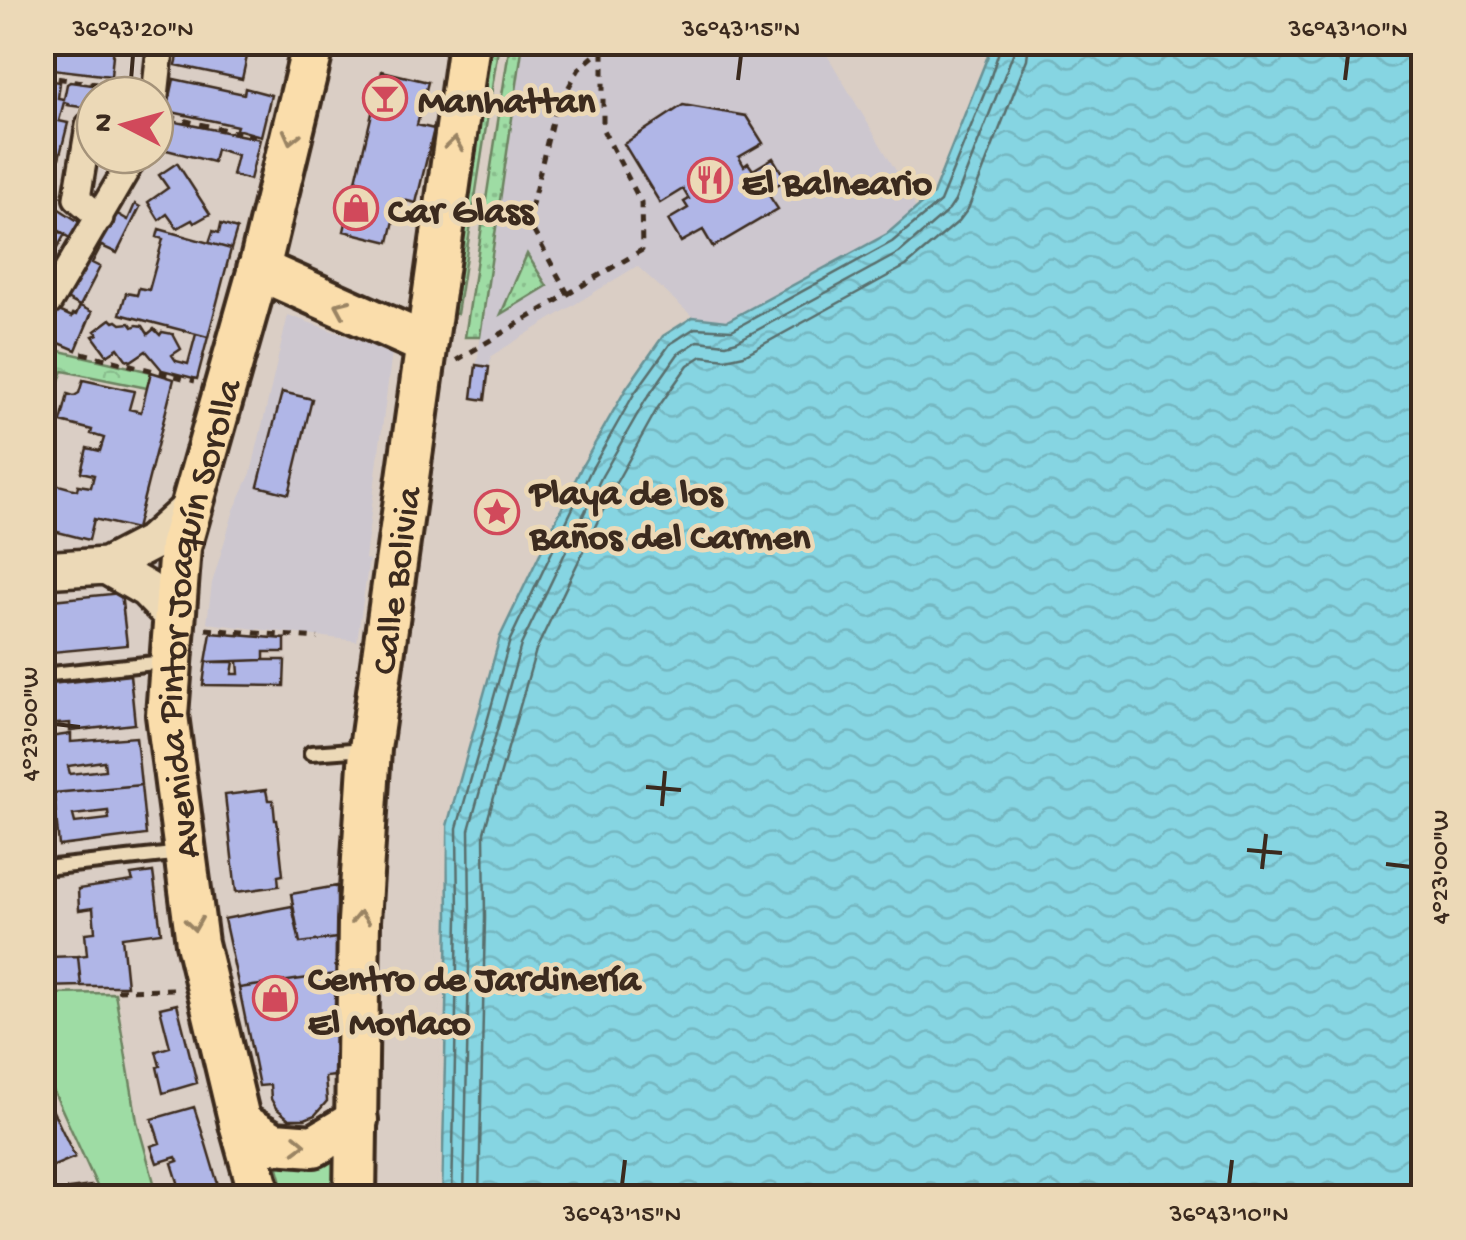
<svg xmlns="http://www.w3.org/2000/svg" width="1466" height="1240" viewBox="0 0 1466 1240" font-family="'Gochi Hand',sans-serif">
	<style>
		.built { fill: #cdc7cf }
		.grass { fill: #9edca4; stroke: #6c8361; stroke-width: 2.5 }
		.forest { fill: url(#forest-crowns); stroke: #6c8361; stroke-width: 2.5 }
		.garden { fill: url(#garden-dots); stroke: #6c8361; stroke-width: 2.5 }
		.water { fill: url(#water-waves); stroke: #689194; stroke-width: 2.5 }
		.pier { fill: #dacec5 }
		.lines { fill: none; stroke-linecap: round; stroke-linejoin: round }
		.shore { stroke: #596e6c; stroke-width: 2.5 }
		.building { fill: #b0b6e7; stroke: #3b2a1e; stroke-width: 2.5; fill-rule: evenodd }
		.service-casing { stroke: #3b2a1e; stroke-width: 20 }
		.minor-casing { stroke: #3b2a1e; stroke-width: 32 }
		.secondary-casing { stroke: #3b2a1e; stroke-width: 42 }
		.primary-casing { stroke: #3b2a1e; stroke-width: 48 }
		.path { stroke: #3b2a1e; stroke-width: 5; stroke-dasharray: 8 8; stroke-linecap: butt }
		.service { stroke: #ecd9b7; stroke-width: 12 }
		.minor { stroke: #ecd9b7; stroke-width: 25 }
		.secondary { stroke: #ecd9b7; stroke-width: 35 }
		.primary { stroke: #faddab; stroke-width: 40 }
		.oneway { stroke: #9a8464 }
		.ticks { fill: none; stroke: #3b2a1e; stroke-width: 4 }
		.labels { text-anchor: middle; stroke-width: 9; stroke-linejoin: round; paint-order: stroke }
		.poi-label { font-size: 38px; font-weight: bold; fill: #3b2a1e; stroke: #ecd9b7; text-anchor: start }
		.street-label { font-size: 38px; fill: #3b2a1e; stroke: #ecd9b7 }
		.neatline { fill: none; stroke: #3b2a1e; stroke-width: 4 }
		.ticks-label { font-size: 25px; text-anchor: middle; fill: #3b2a1e }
	</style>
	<defs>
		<pattern id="forest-crowns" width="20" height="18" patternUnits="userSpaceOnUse" patternTransform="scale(2.5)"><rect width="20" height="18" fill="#9edca4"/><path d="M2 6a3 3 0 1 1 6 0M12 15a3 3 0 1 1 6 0" fill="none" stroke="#89bd8d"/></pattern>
		<pattern id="garden-dots" width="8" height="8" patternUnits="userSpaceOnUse" patternTransform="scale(2.5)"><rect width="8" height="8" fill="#9edca4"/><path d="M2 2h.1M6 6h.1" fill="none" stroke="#89bd8d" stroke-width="1.8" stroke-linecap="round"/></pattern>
		<pattern id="water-waves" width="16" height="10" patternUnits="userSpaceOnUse" patternTransform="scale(2.5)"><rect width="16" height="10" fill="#86d5e2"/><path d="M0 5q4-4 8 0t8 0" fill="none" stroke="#75b7c1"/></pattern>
	</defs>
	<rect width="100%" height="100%" fill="#dacec5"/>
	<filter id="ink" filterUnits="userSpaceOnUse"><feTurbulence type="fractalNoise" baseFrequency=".01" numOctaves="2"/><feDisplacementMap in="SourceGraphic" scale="20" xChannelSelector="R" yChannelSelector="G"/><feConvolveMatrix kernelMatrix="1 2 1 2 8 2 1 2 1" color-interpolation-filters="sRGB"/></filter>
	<g filter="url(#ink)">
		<path class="built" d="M523,43H820L905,186L916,209L887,234L726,322L693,317L637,266L491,356L485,400L472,398Z
			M288,315L392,352L365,559L369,560L357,641L207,623L212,583L234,510L251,473Z"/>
		<path class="grass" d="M115,993L137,1121L158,1197H102L43,1068V994Z
			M345,1143L344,1197H286L276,1160Z"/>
		<path class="forest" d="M43,347L151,372L147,388L63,371L47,409L43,414Z"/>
		<path class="garden" d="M491,43H499L457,314L450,313Z
			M510,43H523L480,337H465Z
			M527,254L547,286L501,314Z"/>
		<path class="water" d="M993,43H1423V1197L442,1198L448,917L447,826L500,637L582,466L626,389L663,336L693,317L727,321L887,234L933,194Z"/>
		<path class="pier" d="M443,820L447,826L441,1197L437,1198Z"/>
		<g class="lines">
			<path class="shore" d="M452,1198L458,917L457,828L510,640L591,470L634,394L670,344L695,328L732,330L892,242L940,202L989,82L1002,42
				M464,1198L470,917L469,830L521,645L602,476L645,401L678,354L698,341L726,344L737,341L899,253L949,210L955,201L1013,54L1014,42
				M479,1198L485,918L484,832L536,650L616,483L657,409L688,365L702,356L726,359L744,355L906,266L959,221L968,209L1027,59L1029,42"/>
		</g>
		<path class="building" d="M54,42L114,44L111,76L52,69Z
			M186,42H206L248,52L242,79L176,65L179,52L183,54Z
			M242,42H284L282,52Z
			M382,71L428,82L417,125L434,129L416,203L399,199L389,242L344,231Z
			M174,79L244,94L245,88L271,95L261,136L236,129L237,126L167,111Z
			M46,80L60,82L58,98L64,99L67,84L70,82L100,86L98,95H95V109L67,105L68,103L64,102L59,121L68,123L49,198L42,197V94Z
			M683,105L746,116L763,143L739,157L744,166L748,163L753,170L773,158L786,180L766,191L778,209L713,247L703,230L681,242L668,220L688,208L684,202L689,199L683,189L660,203L624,144Z
			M161,119L260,139L250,180L232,175L237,155L216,149L213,162L155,147Z
			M177,163L210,214L194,223L192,220L177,228L167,214L159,220L148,202L168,188L159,175Z
			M135,204L140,207L117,253L95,243L114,212L128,220Z
			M56,207L84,225L73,240L42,221Z
			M42,221L65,234L42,275Z
			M221,224L237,229L231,249L209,243L213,231L219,233Z
			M159,229L231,249L208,337L120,314L126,293L137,295L139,288L149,290L163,239L157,237Z
			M91,241L101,246L92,263L100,267L80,306L63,297Z
			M80,306L92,312L76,350L45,337L57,310L72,317L73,314L76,315Z
			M111,319L114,322L117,321L121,324L130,323L133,327L137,325L143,326L148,334L154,329L160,335L162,332L173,334L181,349L172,355L176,361L188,364L196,334L208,337L197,379L162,370L146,351L131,361L126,359L118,348L107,355L93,336L98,334L95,331Z
			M476,365L489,367L485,400L472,398Z
			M151,372L174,379L136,529L94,519L89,540L42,528V476L47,482L77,490L78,485L91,487L94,475L81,472L87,448L100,451L104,438L91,434L92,430L61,422L68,394L74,396L79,393L83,380L124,389L134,391L129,409L141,412Z
			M282,392L312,399L289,494L258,486Z
			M121,593L127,645L42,653V601Z
			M211,633L285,639V652H264V660L206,662Z
			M264,660H285L284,686L203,685L206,662H234L232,674H239L238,661Z
			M130,675L135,724L70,731V723L42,725V685Z
			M71,734V742L136,737L141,785L54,793L49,737ZM104,761L105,770L70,774L68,766Z
			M141,785L146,835L59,846L54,793ZM108,811L109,819L75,823L73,815Z
			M266,790L268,800H273L275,820H277L283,875L278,876L279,886L236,892L225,795Z
			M48,869L50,957L78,956L81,986L42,987V870Z
			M153,872L161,932L122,937L127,986H81L78,956L87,955L85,933L95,932L93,908L79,910L78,889L133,881L131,875Z
			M337,886V938L300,943L291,894Z
			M292,906L300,943L337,938L336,974L239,988L224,919Z
			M336,974L335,1076L325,1077L327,1101L315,1115L305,1119H289L276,1108L271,1099L270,1085L259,1086L239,988Z
			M177,1004L197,1083L163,1093L157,1067L160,1066L156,1051L170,1047L160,1008Z
			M50,1105L75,1157L47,1169L42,1160V1109Z
			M194,1107L205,1141L222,1198H183L172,1163L178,1161L176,1157L157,1163L151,1146L160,1143L152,1119Z
			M92,1186L94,1198H69L68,1189Z"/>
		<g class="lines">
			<defs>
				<path id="service" d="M42,675L164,662
					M311,753L352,750
					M54,867L182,853"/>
				<path id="minor" d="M155,96L161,42
					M89,126L77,198L100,218
					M42,306L49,302L135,155"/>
				<path id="secondary" d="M106,566L146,589L175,619
					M42,570L106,566L152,542L191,507"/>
				<g id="primary">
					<path d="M258,269L426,344"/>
					<path d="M240,1123L274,1143L314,1146L357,1120"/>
					<path id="s1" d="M261,1198L240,1123L197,943L167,715L180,547L260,265L314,42"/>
					<path id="s2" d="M355,1198L359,921L370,749L469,42"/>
				</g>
			</defs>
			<use href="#service" class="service-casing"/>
			<use href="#minor" class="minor-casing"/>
			<use href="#secondary" class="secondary-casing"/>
			<use href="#primary" class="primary-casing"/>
			<path class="path" d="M42,76L131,89
				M169,117L261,138
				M568,294L528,221L554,113L579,69L603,48
				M82,353L195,381
				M457,360L642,250L641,202L603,130V48L610,42
				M206,629L318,638
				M117,990L177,989"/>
			<use href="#service" class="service"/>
			<use href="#minor" class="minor"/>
			<use href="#secondary" class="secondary"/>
			<use href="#primary" class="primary"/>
		</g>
		<defs><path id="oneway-chevron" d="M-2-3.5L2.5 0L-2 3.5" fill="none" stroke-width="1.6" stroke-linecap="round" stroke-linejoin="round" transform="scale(2.5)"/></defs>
		<g class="oneway">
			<use href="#oneway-chevron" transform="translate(291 137) rotate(104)"/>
			<use href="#oneway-chevron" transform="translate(454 144) rotate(-82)"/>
			<use href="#oneway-chevron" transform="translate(342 307) rotate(-156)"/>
			<use href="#oneway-chevron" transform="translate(360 918) rotate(-88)"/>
			<use href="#oneway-chevron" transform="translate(194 924) rotate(82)"/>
			<use href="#oneway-chevron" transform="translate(299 1144) rotate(2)"/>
		</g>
	</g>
	<path class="ticks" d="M131,80L133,55M738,80L741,55M1345,80L1348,55M55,724L80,727M646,787L681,790M662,806L665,771M1247,850L1282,853M1386,864L1411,867M1262,869L1266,834M622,1185L625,1160M1229,1185L1232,1160"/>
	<defs>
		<symbol id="bar-ring" viewBox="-11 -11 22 22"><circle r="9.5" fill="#ecd9b7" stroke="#d1495b" stroke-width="1.5"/><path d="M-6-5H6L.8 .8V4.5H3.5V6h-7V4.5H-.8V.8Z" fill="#d1495b"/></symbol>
		<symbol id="restaurant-ring" viewBox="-11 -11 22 22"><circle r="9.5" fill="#ecd9b7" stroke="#d1495b" stroke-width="1.5"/><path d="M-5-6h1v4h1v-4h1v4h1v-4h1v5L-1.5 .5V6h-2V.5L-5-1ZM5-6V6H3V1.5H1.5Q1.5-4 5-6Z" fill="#d1495b"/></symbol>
		<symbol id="shop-ring" viewBox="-11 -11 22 22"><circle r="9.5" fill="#ecd9b7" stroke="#d1495b" stroke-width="1.5"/><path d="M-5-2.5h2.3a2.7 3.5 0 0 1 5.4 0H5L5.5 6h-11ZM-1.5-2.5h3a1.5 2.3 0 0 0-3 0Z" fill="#d1495b"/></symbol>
		<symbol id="sight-ring" viewBox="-11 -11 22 22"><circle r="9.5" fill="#ecd9b7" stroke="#d1495b" stroke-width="1.5"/><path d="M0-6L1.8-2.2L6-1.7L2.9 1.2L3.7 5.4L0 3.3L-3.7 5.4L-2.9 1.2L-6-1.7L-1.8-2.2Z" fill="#d1495b"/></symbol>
	</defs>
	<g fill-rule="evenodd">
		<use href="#bar-ring" x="360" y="73" width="50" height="50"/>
		<use href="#restaurant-ring" x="685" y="155" width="50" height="50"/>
		<use href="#shop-ring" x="331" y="183" width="50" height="50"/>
		<use href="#sight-ring" x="472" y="487" width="50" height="50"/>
		<use href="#shop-ring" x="250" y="973" width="50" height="50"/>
	</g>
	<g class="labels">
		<g class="poi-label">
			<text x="418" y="111">Manhattan</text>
			<text x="742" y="193">El Balneario</text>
			<text x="388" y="221">Car Glass</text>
			<text x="530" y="503">Playa de los<tspan x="530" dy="44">Baños del Carmen</tspan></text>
			<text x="308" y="989">Centro de Jardinería<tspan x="308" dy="44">El Morlaco</tspan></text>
		</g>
		<g class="street-label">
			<text dy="13" stroke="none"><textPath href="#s2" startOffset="620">Calle Bolivia</textPath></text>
			<text dy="13" stroke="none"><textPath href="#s1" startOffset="592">Avenida Pintor Joaquín Sorolla</textPath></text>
		</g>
	</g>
	<rect width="1466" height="1240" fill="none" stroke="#ecd9b7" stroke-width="110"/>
	<g transform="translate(125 125) rotate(276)"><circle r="48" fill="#ecd9b7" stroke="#a5937a" stroke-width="2.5"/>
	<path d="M0-8L18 38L0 25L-18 38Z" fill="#d1495b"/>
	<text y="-15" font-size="28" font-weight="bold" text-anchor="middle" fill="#3b2a1e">N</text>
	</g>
	<rect x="55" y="55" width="1356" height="1130" class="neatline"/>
	<g class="ticks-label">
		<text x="133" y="36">36°43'20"N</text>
		<text x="741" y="36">36°43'15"N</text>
		<text x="1348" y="36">36°43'10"N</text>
		<text transform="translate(28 724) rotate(-90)" y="9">4°23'00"W</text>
		<text transform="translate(1438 867) rotate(-90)" y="9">4°23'00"W</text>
		<text x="622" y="1221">36°43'15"N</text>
		<text x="1229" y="1221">36°43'10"N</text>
	</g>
</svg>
